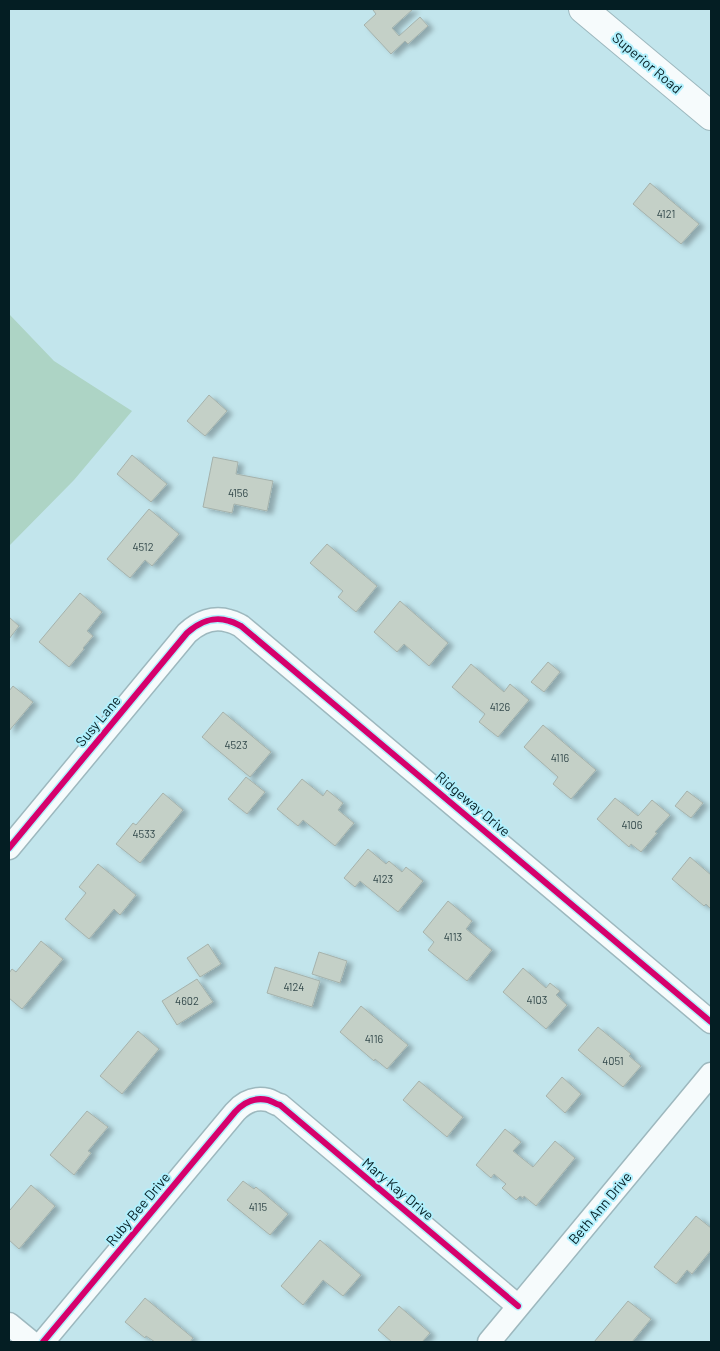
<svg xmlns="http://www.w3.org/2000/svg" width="720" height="1351" viewBox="0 0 720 1351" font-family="Barlow,sans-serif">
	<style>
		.green { fill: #add4c5 }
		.building { fill: #c4d0c7; stroke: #a5b2ac; filter: url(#shadow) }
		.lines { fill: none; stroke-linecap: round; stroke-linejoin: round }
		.minor-casing { stroke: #9db8be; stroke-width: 25 }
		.tertiary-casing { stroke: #9db8be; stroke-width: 30 }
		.minor { stroke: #f6fbfc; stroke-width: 22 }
		.tertiary { stroke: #f6fbfc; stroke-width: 28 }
		.cycleway-casing { stroke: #b1f0fd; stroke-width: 9 }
		.cycleway { stroke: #d6006c; stroke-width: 6 }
		.labels { text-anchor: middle; stroke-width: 4; stroke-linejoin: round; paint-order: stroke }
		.number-label { font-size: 11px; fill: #344a4c }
		.street-label { font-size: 14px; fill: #041e23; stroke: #b1f0fd }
	</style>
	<defs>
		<filter id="shadow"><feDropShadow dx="5.5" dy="3" stdDeviation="2.5" flood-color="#0004"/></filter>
	</defs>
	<rect width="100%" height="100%" fill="#c2e5ec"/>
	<path class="green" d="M9,314L54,361L132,411L74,480L9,546Z"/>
	<path class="building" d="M375,9H413L392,28L399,36L420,17L428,26L408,44L405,41L391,54L364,25L376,14L373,10Z
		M650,183L699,224L681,244L633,204Z
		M209,395L227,411L205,436L187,421Z
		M132,455L167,484L151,502L117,474Z
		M213,457L238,462L236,474L273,481L267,511L234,504L232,513L203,507Z
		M149,509L179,534L152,566L145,560L130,578L107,559Z
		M327,544L377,586L356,612L338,597L343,591L310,563Z
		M80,593L102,612L87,631L93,636L83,648L84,649L69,667L39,642Z
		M400,601L448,643L429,666L404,644L397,652L374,632Z
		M9,617L19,626L9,639Z
		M548,662L560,672L544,692L531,682Z
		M471,664L504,692L510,684L529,700L498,737L479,722L485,714L452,687Z
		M13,686L33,702L9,731V691Z
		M223,712L271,752L250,777L202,737Z
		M543,725L596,770L571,799L553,784L558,777L524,747Z
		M246,777L265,792L247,814L228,799Z
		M302,779L323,796L327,790L343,803L338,810L354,823L335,846L303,820L298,826L277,809Z
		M687,791L703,803L691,818L675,806Z
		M163,793L183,810L140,863L116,844L133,823L136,825Z
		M615,798L638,816L652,800L670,815L655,832L657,833L641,852L631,844L629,847L597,819Z
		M368,849L386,864L389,861L402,872L406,867L423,881L398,912L360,881L355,887L344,878Z
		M690,857L711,875V909L706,904L704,906L672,879Z
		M98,864L136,895L120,915L114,909L89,939L65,919L86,893L79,887Z
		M448,901L472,921L466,929L492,950L467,981L428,950L434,942L423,932Z
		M41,941L63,959L22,1009L9,998V973L12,969L16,972Z
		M208,944L221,964L200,977L187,958Z
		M319,952L347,961L340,983L312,974Z
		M275,967L320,981L312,1007L267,993Z
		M523,968L546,988L550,983L560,991L556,995L567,1005L546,1029L503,992Z
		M197,979L213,1002L177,1025L162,1001Z
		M361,1006L408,1045L387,1069L375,1059L374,1061L340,1032Z
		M598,1027L631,1054L629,1056L641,1066L623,1087L578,1050Z
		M138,1031L159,1049L122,1094L100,1076Z
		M562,1077L581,1094L565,1113L546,1096Z
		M419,1081L463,1117L447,1137L403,1100Z
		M87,1111L108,1127L88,1151L91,1153L74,1175L50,1155Z
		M505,1129L521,1142L513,1151L533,1167L555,1141L575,1158L536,1206L524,1196L523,1198L520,1196L516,1200L502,1188L506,1184L494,1174L491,1178L476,1165Z
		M243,1181L254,1189L256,1187L288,1214L270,1235L227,1200Z
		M31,1185L55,1206L19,1249L9,1240V1209L10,1210Z
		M696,1216L711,1228V1250L692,1274L687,1270L676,1284L654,1267Z
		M320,1240L361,1275L343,1296L323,1280L303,1305L281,1286Z
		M145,1298L193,1338L190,1342H155L146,1336L145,1338L125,1322Z
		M628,1301L651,1319L632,1342H594Z
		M399,1306L430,1333L422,1342H392L378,1330Z"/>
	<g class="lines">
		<defs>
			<path id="minor" d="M9,848L187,633C199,622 214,616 229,621C234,622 237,624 241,626L711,1022
				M9,1324L31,1342
				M43,1342L235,1112C244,1102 255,1097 268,1100C272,1101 275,1104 280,1105L518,1306
				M489,1342L711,1074"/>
			<path id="tertiary" d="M583,9L711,116"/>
		</defs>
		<use href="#minor" class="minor-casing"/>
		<use href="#tertiary" class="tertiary-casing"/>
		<use href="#minor" class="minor"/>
		<use href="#tertiary" class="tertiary"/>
		<defs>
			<path id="cycleway" d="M9,848L187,633C199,622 214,616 229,621C234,622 237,624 241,626L711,1022
				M43,1342L235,1112C244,1102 255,1097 268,1100C272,1101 275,1104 280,1105L518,1306"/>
		</defs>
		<use href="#cycleway" class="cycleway-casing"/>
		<use href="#cycleway" class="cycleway"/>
	</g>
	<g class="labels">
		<g class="number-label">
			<text x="666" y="218">4121</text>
			<text x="238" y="497">4156</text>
			<text x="143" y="551">4512</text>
			<text x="500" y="711">4126</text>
			<text x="236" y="749">4523</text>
			<text x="560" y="762">4116</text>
			<text x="632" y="829">4106</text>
			<text x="144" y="838">4533</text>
			<text x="383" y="883">4123</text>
			<text x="453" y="941">4113</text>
			<text x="294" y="991">4124</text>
			<text x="537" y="1004">4103</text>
			<text x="187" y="1005">4602</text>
			<text x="374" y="1043">4116</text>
			<text x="613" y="1065">4051</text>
			<text x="258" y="1211">4115</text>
		</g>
		<g class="street-label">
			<text transform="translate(647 63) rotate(40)" y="5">Superior Road</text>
			<text transform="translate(98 721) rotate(-50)" y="5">Susy Lane</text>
			<text transform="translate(473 804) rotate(40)" y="5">Ridgeway Drive</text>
			<text transform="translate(398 1189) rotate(40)" y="5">Mary Kay Drive</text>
			<text transform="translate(600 1208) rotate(-50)" y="5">Beth Ann Drive</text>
			<text transform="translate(138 1209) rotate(-50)" y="5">Ruby Bee Drive</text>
		</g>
	</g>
	<rect width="720" height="1351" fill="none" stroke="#041e23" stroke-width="20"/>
</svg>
